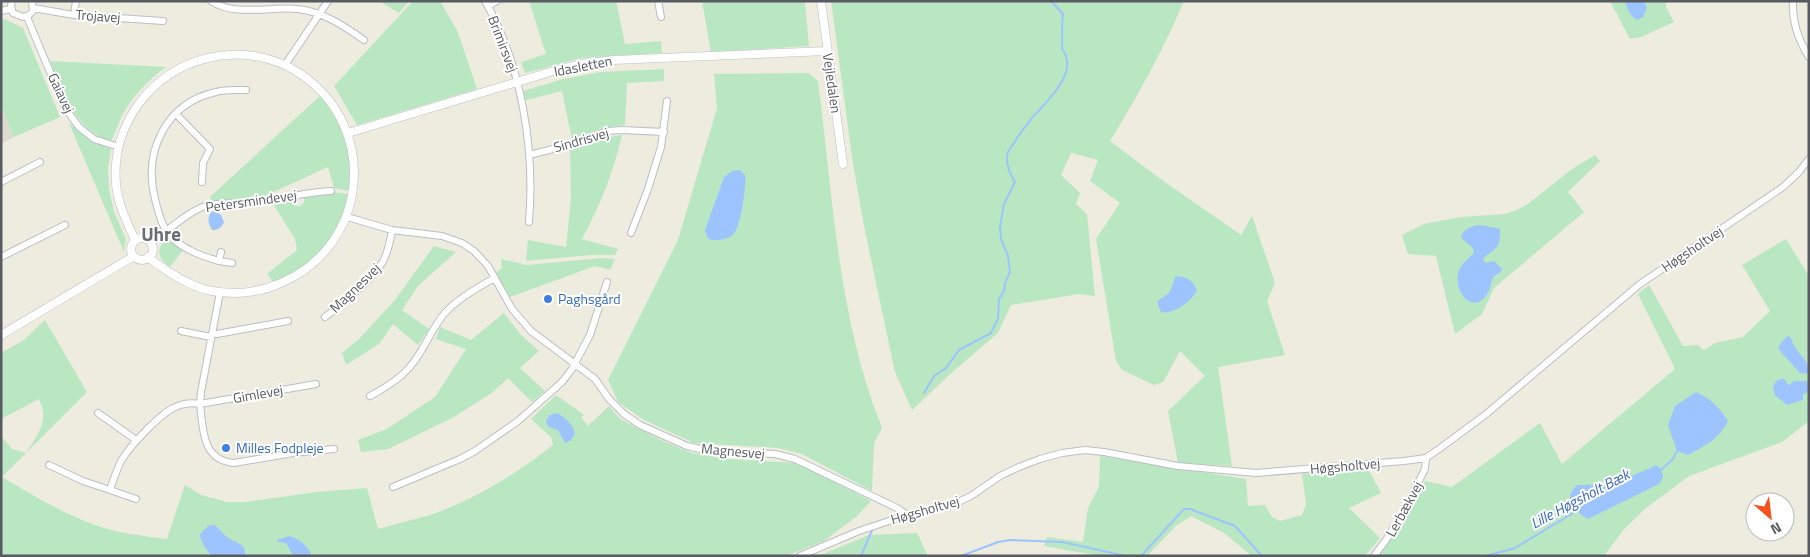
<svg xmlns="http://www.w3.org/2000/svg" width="1810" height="557" viewBox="0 0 1810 557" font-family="'Titillium Web',sans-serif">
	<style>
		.education { fill: #dcdcce }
		.green { fill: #b9e7c1 }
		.water { fill: #9dc4ff }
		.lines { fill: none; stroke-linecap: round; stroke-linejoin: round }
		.stream { stroke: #9dc4ff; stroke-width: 2 }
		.minor-casing { stroke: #bcbec5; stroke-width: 8 }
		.tertiary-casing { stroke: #bcbec5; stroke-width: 9 }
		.minor { stroke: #fff; stroke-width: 6 }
		.tertiary { stroke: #fff; stroke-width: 8 }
		.shop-dot { fill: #3f7fe0; stroke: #fff; stroke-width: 2 }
		.labels { text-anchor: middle; stroke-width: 4; stroke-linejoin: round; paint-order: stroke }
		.street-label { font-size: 14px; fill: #585b62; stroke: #fff }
		.shop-label { font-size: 14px; fill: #366cbe; stroke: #fff; text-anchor: start }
		.water-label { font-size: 15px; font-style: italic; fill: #3866ca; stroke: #fff }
		.district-label { font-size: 19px; font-weight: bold; fill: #696d74; stroke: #fff }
	</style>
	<rect width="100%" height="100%" fill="#edecdf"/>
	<path class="education" d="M1,106L14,137L1,144Z"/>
	<path class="green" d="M379,1H409L399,13Z
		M413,1H440L457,30L477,89L357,125L334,86Z
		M529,1H616L625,44L661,41L662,53L582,58L525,73L521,62L546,54Z
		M702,1H805L809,46L711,52Z
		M831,1H1184C1163,50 1138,96 1110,141L1162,180L1241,235L1252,216L1275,283L1267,301L1285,355L1218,367L1232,466L1178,463L1168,411L1205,376L1180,351L1163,382L1154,385L1122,370L1116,361L1096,239L1120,203L1090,181L1098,160L1071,153L1061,175L1080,193L1076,204L1087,214L1095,296L1079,294L1011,305L998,333L948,376L912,410L895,372L865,231L853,164Z
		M1610,1H1666V7L1674,22L1641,37L1630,39Z
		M5,19L23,28L60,117L14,137L1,106V20Z
		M50,61L166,67C147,81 131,97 121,118C117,126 115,134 111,141C74,131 64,92 50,61Z
		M664,69V81L627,83L625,125L603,128L572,140L562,91L526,100L523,91L563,79L601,72Z
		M808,73L818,81C833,196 838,320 882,428L874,443L872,491L802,454L778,448L694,443L644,420L618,402L608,380L678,240L717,108L714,74Z
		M321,95C342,124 354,154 349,191L334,188L328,167L258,199L211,201L210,197Z
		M69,123L88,138L111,149L108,168L109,189L114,212L126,239L124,252Z
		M622,135C613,173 600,206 582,239L618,249L615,255H591L526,261L528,240L566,247L571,198L570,150L603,138Z
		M1595,155L1600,161L1568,192L1584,212L1494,288L1482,314L1455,334L1436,256L1408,254L1402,235L1424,224L1461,217L1505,214L1517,210L1528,204L1572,169Z
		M332,192L349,194C345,214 328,250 311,262C300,270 286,276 274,283L267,274L297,250L295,239L272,202L289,199L298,207L301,206L304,202V196Z
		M168,237L183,250L170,267C156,257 156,249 168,237Z
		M1786,239L1809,276V421L1782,442L1689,476L1646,508L1624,529L1604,556H1379L1400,526L1425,481L1452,487L1540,423L1562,464L1675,369L1638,294L1649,285L1683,346L1698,345L1704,350L1715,343L1743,337L1770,311L1742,265Z
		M434,246L456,252L418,286L402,310L429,329L418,345L393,324L379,344L346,365L342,353L359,339L395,300Z
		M601,258L615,259L610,270L595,266L510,297L495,273L502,268L501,259L527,265Z
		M504,313L521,335L539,351L520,368L545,391L532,402L508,378L493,392L454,417L388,449L361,452L358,440L387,429L435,397L466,349L436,339L440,327L471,340Z
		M45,320L87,392L2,477C32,495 62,513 95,525C118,533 143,536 167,539L185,485L201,495L227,502H245L317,492L367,488L378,529C395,524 413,520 430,515C473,500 517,474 553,445L551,437L531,419L556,395L584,415L581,417L588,426L609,406L620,419L665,442L692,453L728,459L797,463L871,501L857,516L824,541L786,556H1V436L12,449L26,453C38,434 50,421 39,399L1,419V353L24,340Z
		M1100,456L1246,479L1248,506L1265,505L1272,517L1280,521L1302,515L1306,504L1302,474L1367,467L1381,493L1349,508L1380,538L1365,556H1252L1224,533L1191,516L1176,526L1147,556H1100L1044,546L1047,537L1083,542L1088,508L1099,487Z
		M917,533L928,556H818L869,535Z"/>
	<path class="water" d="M1625,1H1644L1647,7L1643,17L1637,20C1630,16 1627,9 1625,1Z
		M740,170L745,175C747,185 740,228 734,234C727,240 719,240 711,240L707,237L705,230L724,177L732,171Z
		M214,211L221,215L224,222C221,228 219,230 212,230C208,223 207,219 211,212Z
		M1481,225L1500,229C1500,233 1500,239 1499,243C1497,250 1488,253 1483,259L1485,263L1494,261L1502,269L1501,272L1493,277C1491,283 1490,291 1486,296C1472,315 1452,290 1459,271C1461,264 1469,258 1474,253L1473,248L1461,238C1463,228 1472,226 1481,225Z
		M1176,276C1188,277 1193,280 1197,291C1191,301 1174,315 1161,312L1157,302C1161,298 1167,296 1170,291C1173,286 1173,281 1176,276Z
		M1789,336L1791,338C1795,354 1809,357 1809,374L1800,373L1781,352L1778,347L1786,337Z
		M1783,378L1789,385L1794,381H1807L1809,392L1803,394V400L1787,405L1775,395L1773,387L1776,381Z
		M1696,392C1711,399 1719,407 1728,421C1718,440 1706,445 1688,455L1677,451L1668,425L1675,406Z
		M557,413C566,418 573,424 575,434C573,438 570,442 565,443L558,430L549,427L546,422C548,416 550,414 557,413Z
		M1656,465L1661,469L1663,477L1659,484L1588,519C1574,511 1562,499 1577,485C1606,486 1631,478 1656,465Z
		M211,525H215C219,529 222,533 227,537C235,543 247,543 245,556H212C206,549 201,544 200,534L207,527Z
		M289,536C300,539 307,545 312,556H293L286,543L278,542L277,540Z"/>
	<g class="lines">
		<path class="stream" d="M924,393L934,376L946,368L959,350L991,333L998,319L999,299L1004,291L1005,283L1010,272L1008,256L1001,239L1000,227L1004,204L1015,182C1010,174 1006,166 1007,156C1007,152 1011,147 1014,143C1019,134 1026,126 1032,118C1047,101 1080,72 1062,49C1063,37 1061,26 1063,14L1051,1
			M1661,470L1673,459L1677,451
			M861,556L872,530
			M961,556L998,542L1011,540L1062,542L1126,556
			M1141,556L1184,509H1190L1235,526L1262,556
			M1486,556L1515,548L1578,510"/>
		<defs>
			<path id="minor" d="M12,1L11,6L13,13L23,17L29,15L33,11L32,1
				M211,1C234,17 272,6 298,9C324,12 344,26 364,40
				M485,1C522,65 535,150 529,222
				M658,1L661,17
				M1793,1C1792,22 1798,40 1809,57
				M488,6L497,1
				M33,8L74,15L163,21
				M1,11L11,9
				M74,15L76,1
				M27,17L65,108L79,127L94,139L119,147
				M285,65L328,1
				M176,114L210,149L203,163L202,182
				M529,155L581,142L607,131L622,130L664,132
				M1,182L40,162
				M347,217L392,230L442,236L462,243L474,251L488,266L512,309L531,331L595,379L609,399L624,414L640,425L687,446L713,452L775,454L795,459L897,508L907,515
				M631,233L648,189L661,147L667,101
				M151,243C166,232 189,211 205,206C219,201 237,205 251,203C278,200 304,192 331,191
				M221,252L219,261C201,256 185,250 171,237C162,228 158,211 155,199C143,151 166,103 216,92C226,89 236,90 246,90
				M1,257L65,225
				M219,261L232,263
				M325,317C342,305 370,281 382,263C388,254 390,241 392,230
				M181,331L211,337
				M212,333L217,334L288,321
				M316,384L200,404C203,430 202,460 234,463L293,453L334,449
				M370,396C385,388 403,377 413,363C425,348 432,328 444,314C457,299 478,287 495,278
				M98,413L136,440
				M49,465L83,481L110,490
				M393,487L460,459L475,451L518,421L562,382L572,369L590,335L607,282
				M136,499L110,490C113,480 117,470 121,461C130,446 158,416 173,408C181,404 191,402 200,404L201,392L220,292
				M800,556L859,531L907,515L937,509L956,503L971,496L1000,476L1019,467L1040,459L1062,453L1085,450L1104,452L1178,466L1256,473L1404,461L1426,458L1439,449L1485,415L1640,284L1783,187L1798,173L1809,159
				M1374,556L1386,540L1401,516L1425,469L1426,458"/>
			<path id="tertiary" d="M821,1L843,164
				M348,133L560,69L588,63L613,60L827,51
				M131 249a11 11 0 1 1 22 0a11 11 0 1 1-22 0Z
				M135,240C127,222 118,205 116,184C111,125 151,71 208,58C240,50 275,56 302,75C380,129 368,246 281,283C258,293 233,296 207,290C185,284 166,271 148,257
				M1,335L134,256"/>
		</defs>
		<use href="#minor" class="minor-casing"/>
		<use href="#tertiary" class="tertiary-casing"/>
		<use href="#minor" class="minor"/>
		<use href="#tertiary" class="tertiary"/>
	</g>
	<g class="shop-dot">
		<circle cx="548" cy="299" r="5"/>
		<circle cx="226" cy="448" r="5"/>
	</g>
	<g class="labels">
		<g class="street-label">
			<text transform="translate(98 16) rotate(4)" y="5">Trojavej</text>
			<text transform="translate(503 44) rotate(69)" y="5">Brimirsvej</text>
			<text transform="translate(583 66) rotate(-11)" y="5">Idasletten</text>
			<text transform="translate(832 83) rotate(82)" y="5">Vejledalen</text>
			<text transform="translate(61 93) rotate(65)" y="5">Gaiavej</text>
			<text transform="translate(581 140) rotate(-16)" y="5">Sindrisvej</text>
			<text transform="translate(251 201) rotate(-8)" y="5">Petersmindevej</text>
			<text transform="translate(1692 249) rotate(-34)" y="5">Høgsholtvej</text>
			<text transform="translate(355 288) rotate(-44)" y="5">Magnesvej</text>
			<text transform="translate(258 394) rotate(-10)" y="5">Gimlevej</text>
			<text transform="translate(733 451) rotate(5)" y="5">Magnesvej</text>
			<text transform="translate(1345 466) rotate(-5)" y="5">Høgsholtvej</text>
			<text transform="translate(1404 509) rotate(-61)" y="5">Lerbækvej</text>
			<text transform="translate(925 510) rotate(-16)" y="5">Høgsholtvej</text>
		</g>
		<g class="shop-label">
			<text x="558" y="304">Paghsgård</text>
			<text x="236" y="453">Milles Fodpleje</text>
		</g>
		<g class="water-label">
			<text transform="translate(1580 499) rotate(-28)" y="5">Lille Høgsholt Bæk</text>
		</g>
		<g class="district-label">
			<text x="161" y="241">Uhre</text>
		</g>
	</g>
	<rect width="1810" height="557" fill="none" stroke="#585b62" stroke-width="5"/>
	<g transform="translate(1770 517) rotate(152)"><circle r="24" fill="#ffffff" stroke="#bcbdc0"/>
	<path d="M0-4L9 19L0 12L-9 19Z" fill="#f5521d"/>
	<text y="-8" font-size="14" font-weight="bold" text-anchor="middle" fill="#585b62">N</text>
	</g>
</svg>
